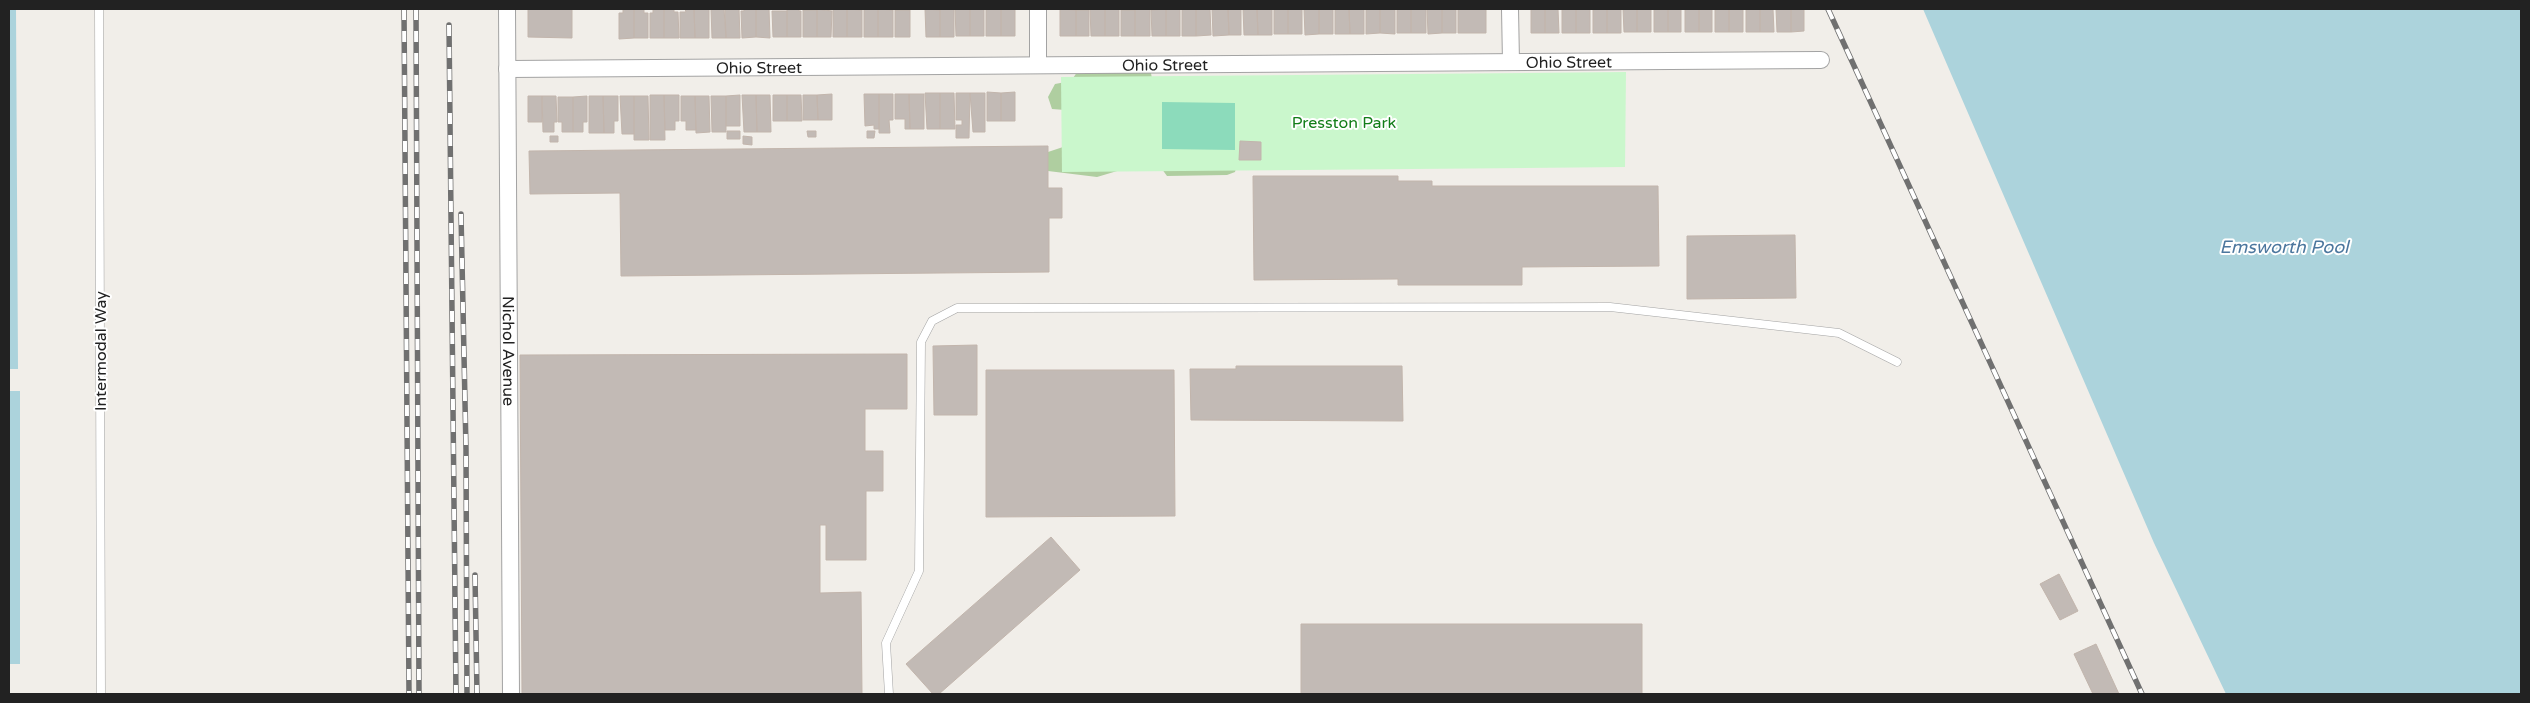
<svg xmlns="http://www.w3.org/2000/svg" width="2530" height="703" viewBox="0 0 2530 703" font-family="'Varela Round',sans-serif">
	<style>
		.forest { fill: #afcea0 }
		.park { fill: #caf7cc }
		.pitch { fill: #8cdbbb }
		.water { fill: #acd3dc }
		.building { fill: #c2bab5; stroke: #c2b5ac }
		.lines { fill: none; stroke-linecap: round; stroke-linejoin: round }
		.lane-casing { stroke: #a3a3a3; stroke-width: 9 }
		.street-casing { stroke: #a3a3a3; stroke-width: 18 }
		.lane { stroke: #fff; stroke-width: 8 }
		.street { stroke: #fff; stroke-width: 16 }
		.rail-casing { stroke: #707070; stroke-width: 5.5 }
		.rail { stroke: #fff; stroke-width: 4; stroke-dasharray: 11; stroke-linecap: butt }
		.labels { text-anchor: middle; stroke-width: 4; stroke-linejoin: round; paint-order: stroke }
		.street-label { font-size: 16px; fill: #222; stroke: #fff }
		.park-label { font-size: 16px; fill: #127d18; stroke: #fff }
		.water-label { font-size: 18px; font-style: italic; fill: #4c779e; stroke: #fff }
	</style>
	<rect width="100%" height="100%" fill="#f1eee9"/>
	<path class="forest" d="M1082,65H1140L1151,73L1153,85L1079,111L1052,109L1048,97L1055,84L1071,81Z
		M1072,144L1134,166L1097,177L1048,171V152Z
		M1159,165H1237L1235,172L1227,175L1167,176Z"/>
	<path class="park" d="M1626,72L1625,167L1062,172L1061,77Z"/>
	<path class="pitch" d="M1162,102L1235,103V150L1162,149Z"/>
	<path class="water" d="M9,9H16L18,369H9Z
		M1923,9H2521V694H2226L2154,543Z
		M9,391H20V664H9Z"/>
	<path class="building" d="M528,9H572V38L528,37Z
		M623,9H634V38L619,39V13H623Z
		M634,9H644V13H648V38H634Z
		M653,9H664V38H650V13H653Z
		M664,9H674V12H678L679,38H664Z
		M685,9H694L695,38H680V12H686Z
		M694,9H709V38H695Z
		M711,9H724L726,38H712Z
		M725,9H739L740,38H726Z
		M744,9H756V37L742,38L741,11H744Z
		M756,9H769L770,38L756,37Z
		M787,9H799V11H801V37H787Z
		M817,9L832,11L831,37H817Z
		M833,9H847V37H833Z
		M847,9L862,10V37H847Z
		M864,9H878V37H864Z
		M878,9L893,10V37H878Z
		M925,9L940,10V37H926Z
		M940,9H954V37H940Z
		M955,9H970V36H956Z
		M970,9H984V36H970Z
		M986,9H1001V36H986Z
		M1001,9H1015V36H1001Z
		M1060,9L1076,10V36H1060Z
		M1090,9H1105V36H1091Z
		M1105,9H1119V36H1105Z
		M1150,9V36H1135V9Z
		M1166,9H1180V36H1166Z
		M1166,9V36H1152L1151,10Z
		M1182,9H1196V36H1182Z
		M1196,9H1210L1211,35L1196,36Z
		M1212,9H1228L1229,35L1213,36Z
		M1228,9H1241V35H1229Z
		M1243,9H1257L1258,35H1244Z
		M1257,9H1272V35H1258Z
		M1274,9H1288V34H1274Z
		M1288,9H1302V34H1288Z
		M1304,9H1319V34L1305,35Z
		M1319,9H1333V34H1319Z
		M1335,9H1349L1350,34H1335Z
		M1349,9H1364V34H1350Z
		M1366,9H1380V33L1366,34Z
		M1380,9H1395V34L1380,33Z
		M1397,9H1411V33H1397Z
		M1411,9H1426V33H1411Z
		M1427,9H1442V33L1428,34Z
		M1442,9H1456V33H1442Z
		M1458,9H1486V33H1458Z
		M1531,9H1545V33H1531Z
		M1545,9H1558L1559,33H1545Z
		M1562,9H1576V33H1562Z
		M1576,9H1590V33H1576Z
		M1593,9H1607V33H1593Z
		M1607,9H1621V33H1607Z
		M1623,9H1637V32H1624Z
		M1637,9H1651V32H1637Z
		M1654,9H1668V32H1654Z
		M1668,9H1681V32H1668Z
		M1685,9H1699V32H1685Z
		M1699,9H1712V32H1699Z
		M1715,9H1729V32H1715Z
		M1729,9H1743V32H1729Z
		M1746,9H1760V32H1746Z
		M1760,9H1773L1774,32H1760Z
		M1776,9H1791V32H1777Z
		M1791,9H1804V31L1791,32Z
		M803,10H817V37H803Z
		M895,10H910V37H895Z
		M1076,10H1089V36H1076Z
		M1121,10H1135V36H1121Z
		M772,11H787V37H773Z
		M987,92L1001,93V121H987Z
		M1015,92V121H1001V93Z
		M925,93H940V129H927Z
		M940,93H954L955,129H940Z
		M956,93H970L969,138H956V125H962V120H956Z
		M970,93H985V132H973Z
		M832,94V120H818L817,95Z
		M864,94H879V129H874V125L865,126Z
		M879,94H893V120H889L890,133H879Z
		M895,94H909L910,129H905V119H895Z
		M909,94H924V129H910Z
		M650,95H664L665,140H650Z
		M664,95H679V121H675V130H665Z
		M740,95V126H726V96Z
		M742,95H756L757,132H744Z
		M756,95H770L771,132H757Z
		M773,95H787V121H773Z
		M787,95H801L802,121H787Z
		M803,95H817L818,120H803Z
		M528,96H542V122H528Z
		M542,96H556L557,122H554V132H543Z
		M587,96V122H583V132H573V97Z
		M589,96H603L604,133H589Z
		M603,96H618V121H614V133H604Z
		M620,96H634V134H622Z
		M634,96H648L649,140H634Z
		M681,96H695L696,130H686V121H681Z
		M695,96H709L710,132L696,133Z
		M711,96H726V132H712Z
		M558,97H573V132H562V122H558Z
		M727,131H740V139H727Z
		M807,131H816V137H808Z
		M867,131H875L874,138H867Z
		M550,136H558V142H550Z
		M743,136L752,137V145L743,144Z
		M1240,141L1261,142V160H1239Z
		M1048,146V188H1062V218H1049V272L621,276L620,193L530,194L529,151Z
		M1253,176H1398V181H1432V186H1658L1659,266L1522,267V285H1398V279L1254,280Z
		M1795,235L1796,298L1687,299V236Z
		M977,345V415H934L933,346Z
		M907,354V409H865V451H883V491H866V560H826V525H820V593L861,592L862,694H522L520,355Z
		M1236,366H1402L1403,421L1191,420L1190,369H1236Z
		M986,370H1174L1175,516L986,517Z
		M1051,537L1080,570L939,694H933L906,664Z
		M2059,574L2078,611L2060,620L2040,584Z
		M1301,624H1642V694H1301Z
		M2096,644L2119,694H2093L2074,654Z"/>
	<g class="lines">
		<defs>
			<path id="lane" d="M99,9L101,694
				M889,694L886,643L919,571L921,342L932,321L957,308L1610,307L1839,333L1897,362"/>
			<g id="street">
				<path id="s1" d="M507,9L511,694"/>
				<path d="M1038,9V65"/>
				<path d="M1510,9L1511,62"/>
				<path id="s2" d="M507,69L1821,60"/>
			</g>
		</defs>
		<use href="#lane" class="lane-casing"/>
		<use href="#street" class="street-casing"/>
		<use href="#lane" class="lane"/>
		<use href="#street" class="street"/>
		<defs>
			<path id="rail" d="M404,9L409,694
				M416,9L419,694
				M1828,9L2142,694
				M449,25L456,694
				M461,214L466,449L467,694
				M475,575L477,694"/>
		</defs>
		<use href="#rail" class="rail-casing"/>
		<use href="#rail" class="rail"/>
	</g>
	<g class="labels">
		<g class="street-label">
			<text dy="6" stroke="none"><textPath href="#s2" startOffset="1062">Ohio Street</textPath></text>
			<text dy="6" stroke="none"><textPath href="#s2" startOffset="658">Ohio Street</textPath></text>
			<text dy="6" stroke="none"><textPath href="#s2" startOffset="252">Ohio Street</textPath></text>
			<text transform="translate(100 351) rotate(-90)" y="6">Intermodal Way</text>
			<text dy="6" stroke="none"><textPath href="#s1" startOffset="342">Nichol Avenue</textPath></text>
		</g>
		<g class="park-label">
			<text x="1344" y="128">Presston Park</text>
		</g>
		<g class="water-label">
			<text x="2284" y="253">Emsworth Pool</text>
		</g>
	</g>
	<rect width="2530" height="703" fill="none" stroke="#222222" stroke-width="20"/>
</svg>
